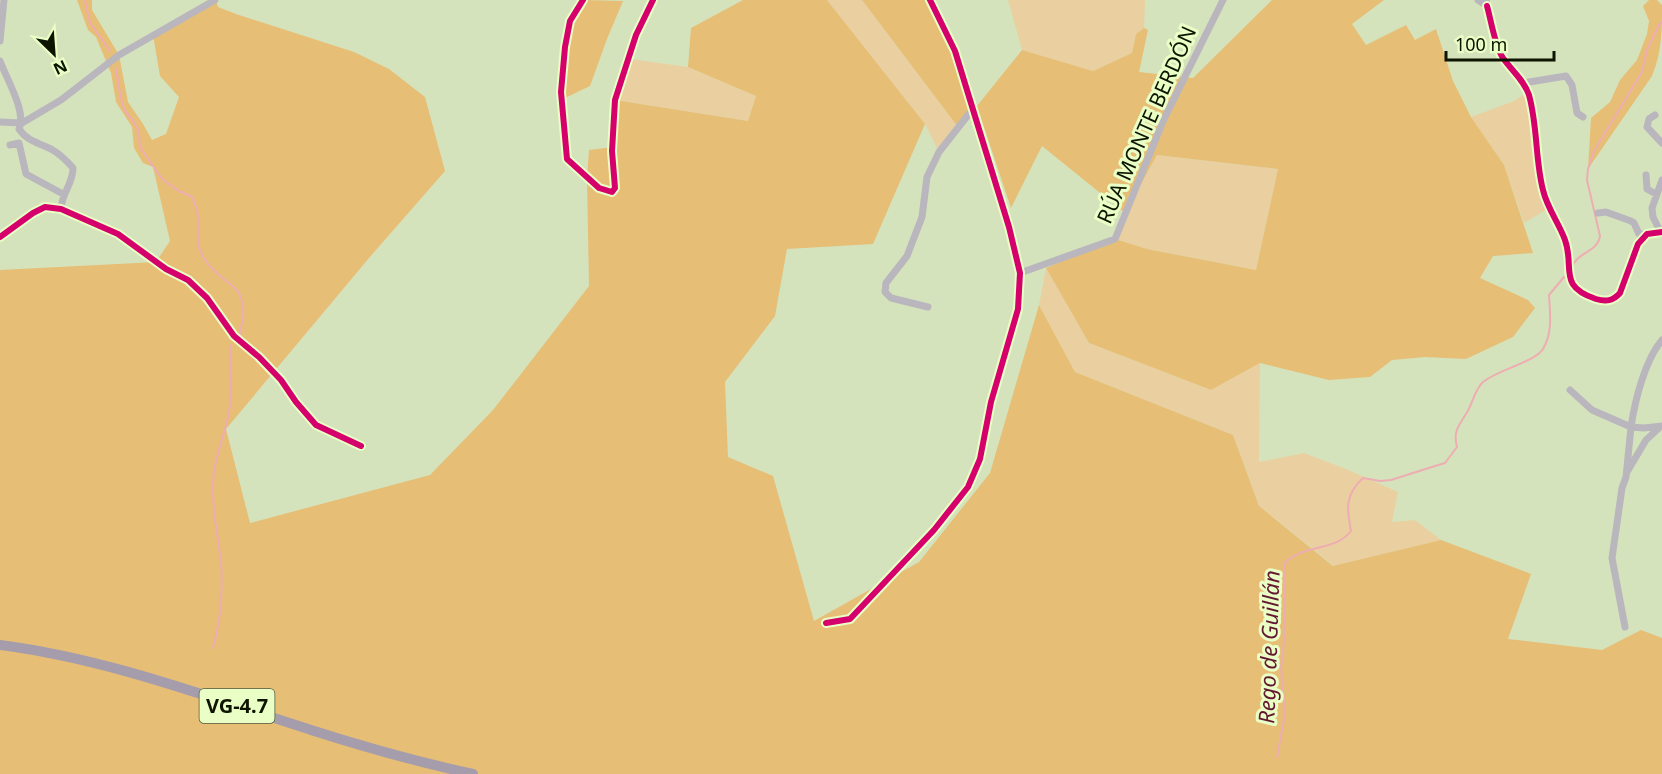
<svg xmlns="http://www.w3.org/2000/svg" width="1662" height="774" viewBox="0 0 1662 774" font-family="'Noto Sans',sans-serif">
	<style>
		.green { fill: #ead0a0 }
		.forest { fill: #e7be75 }
		.lines { fill: none; stroke-linecap: round; stroke-linejoin: round }
		.stream { stroke: #eeadb2; stroke-width: 2 }
		.minor { stroke: #bab6bd; stroke-width: 7 }
		.highway { stroke: #a59dab; stroke-width: 10 }
		.cycleway-casing { stroke: #e9ffc6; stroke-width: 10 }
		.cycleway { stroke: #d6006c; stroke-width: 6 }
		.labels { text-anchor: middle; stroke-width: 6; stroke-linejoin: round; paint-order: stroke }
		.shield { fill: #e9ffc6; stroke: #4f5b3b; stroke-width: 1.5 }
		.shield-label { font-size: 20px; font-weight: bold; fill: #0d1500 }
		.street-label { font-size: 21px; fill: #0d1500; stroke: #e9ffc6 }
		.water-label { font-size: 22px; font-style: italic; fill: #631730; stroke: #e9ffc6 }
	</style>
	<rect width="100%" height="100%" fill="#d5e3bd"/>
	<path class="green" d="M827,0H862L958,127L939,152L925,124Z
		M1008,0H1145L1144,28L1136,34L1132,53L1093,71L1022,50Z
		M630,59L688,67L756,96L748,121L615,100Z
		M1528,92L1540,175L1549,208L1524,223L1504,165L1471,117L1514,101Z
		M1157,155L1278,169L1256,270L1147,249L1115,239L1125,213Z
		M1046,268L1089,343L1211,390L1260,363L1259,462L1304,453L1346,469L1398,492L1392,522L1415,520L1441,540L1334,566L1259,506L1233,435L1075,372L1039,305Z"/>
	<path class="forest" d="M77,0H92V10L119,55L128,102L143,124L152,140L166,134L179,97L160,76L153,35L216,0L218,7L236,14L354,52L389,69L425,97L445,171L369,258L226,429L250,523L430,475L493,410L589,286L587,178L589,150L613,147L615,100L748,121L756,96L688,67L691,28L743,0H827L925,124L873,244L787,249L775,316L725,382L728,457L773,476L814,621L919,562L990,473L1039,305L1075,372L1233,435L1259,506L1333,566L1441,540L1531,574L1508,639L1602,650L1641,630L1662,638V774H0V270L156,262L170,241L153,167L143,163L134,148L132,127L116,102L111,73L96,37L88,30Z
		M583,0L623,1L607,39L590,86L565,98C554,80 572,17 583,0Z
		M862,0H931L955,51L972,110L958,127Z
		M1272,0H1384L1352,24L1366,45L1406,25L1415,40L1436,29L1453,81L1471,117L1504,165L1533,253L1493,256L1480,278L1528,300L1535,308L1513,337L1466,359L1425,357L1392,360L1370,377L1329,380L1260,363L1211,390L1089,343L1046,268L1115,239L1147,249L1256,270L1278,169L1157,155L1125,213L1042,146L1011,208L977,106L1022,50L1093,71L1132,53L1136,34L1144,28L1148,30L1139,72L1193,78Z
		M1649,0H1657L1662,5C1662,30 1662,52 1652,76L1588,169L1591,118L1610,102L1620,80L1637,60L1647,34L1649,21L1643,6Z"/>
	<g class="lines">
		<path class="stream" d="M85,0L90,23L110,51
			M116,68L121,100L125,111L134,122L139,132L140,147L162,179L179,191L192,197C193,201 196,206 197,210C200,226 194,242 203,257C227,294 251,276 240,335
			M1572,267C1577,252 1597,253 1600,236L1587,180L1588,169L1594,151L1642,72L1647,50L1659,25L1662,22
			M213,648C221,620 223,592 221,562C218,536 212,511 213,485C213,456 227,433 230,405C232,385 230,365 230,345
			M1277,757L1285,714L1281,669L1284,641L1285,563C1302,544 1335,552 1351,531C1347,509 1344,496 1363,478L1380,481L1391,480L1435,466L1445,463L1457,447C1453,432 1458,427 1466,414C1472,405 1475,389 1483,382C1497,370 1535,362 1543,349C1553,332 1550,313 1549,295L1564,277"/>
		<path class="minor" d="M583,0L570,21L565,47L561,92L567,159L599,188L612,192L615,188L612,151L615,100L636,35L653,0
			M1478,0L1487,6L1486,0
			M1487,6C1491,20 1495,47 1503,58C1512,71 1524,80 1529,95C1538,128 1535,159 1543,190C1547,208 1559,223 1565,240C1575,268 1557,286 1596,299C1606,302 1613,301 1620,293L1638,244L1647,234L1662,232
			M0,41L4,0
			M0,61C6,78 27,112 19,129C27,141 39,143 51,149C60,154 67,161 73,168C73,184 62,192 61,209
			M1523,83L1566,76L1572,85L1577,113L1583,117
			M1655,115L1649,119L1647,127L1662,143
			M0,122L22,123L61,100L119,55L215,0
			M10,145L19,143L26,174L63,194
			M1646,175L1647,189L1656,194
			M1598,213L1606,212L1631,221L1634,223L1639,234H1647
			M1660,231L1653,217L1652,208L1662,180
			M0,237L33,213L45,207L61,209L118,234L166,269L188,280L207,298L234,336L259,357L281,380L296,402L316,425L361,446
			M1020,273L1115,239L1164,119L1223,0
			M928,307L891,298L885,292L886,283L907,256L922,217L927,177L939,152L972,110
			M1570,390L1592,410L1631,427C1635,400 1645,360 1662,340
			M1627,472L1646,440L1659,428
			M826,623L850,619L934,530L968,487L980,459L991,402L1018,309L1020,273L1009,227L955,51L930,0
			M1625,627L1612,558L1622,488L1626,477L1631,427L1644,428L1662,426"/>
		<path class="highway" d="M0,645C108,659 208,697 311,730C364,747 418,762 473,774"/>
		<defs>
			<path id="cycleway" d="M583,0L570,21L565,47L561,92L567,159L599,188L612,192L615,188L612,151L615,100L636,35L653,0
				M1487,6C1491,20 1495,47 1503,58C1512,71 1524,80 1529,95C1538,128 1535,159 1543,190C1547,208 1559,223 1565,240C1575,268 1557,286 1596,299C1606,302 1613,301 1620,293L1638,244L1647,234L1662,232
				M0,237L33,213L45,207L61,209L118,234L166,269L188,280L207,298L234,336L259,357L281,380L296,402L316,425L361,446
				M826,623L850,619L934,530L968,487L980,459L991,402L1018,309L1020,273L1009,227L955,51L930,0"/>
		</defs>
		<use href="#cycleway" class="cycleway-casing"/>
		<use href="#cycleway" class="cycleway"/>
	</g>
	<g class="labels">
		<rect class="shield" x="199.5" y="689" width="75" height="34" rx="4.5"/>
		<g class="shield-label">
			<text x="237" y="713">VG-4.7</text>
		</g>
		<g class="street-label">
			<text transform="translate(1147 125) rotate(-66)" y="7">RÚA MONTE BERDÓN</text>
		</g>
		<g class="water-label">
			<text transform="translate(1269 647) rotate(-88)" y="8">Rego de Guillán</text>
		</g>
	</g>
	<g transform="translate(54 54) rotate(155)" stroke="#e9ffc6" stroke-width="4.5" paint-order="stroke">
	<path d="M0-4.5L10 22L0 15L-10 22Z" fill="#0d1500"/>
	<text y="-9" font-size="16" font-weight="bold" text-anchor="middle" fill="#0d1500">N</text>
	</g>
	<path d="M1446 51v9h108v-9" fill="none" stroke="#0d1500" stroke-width="3"/>
	<text x="1455" y="51" font-size="18" fill="#0d1500" stroke="#e9ffc6" stroke-width="4.5" paint-order="stroke">100 m</text>
</svg>
